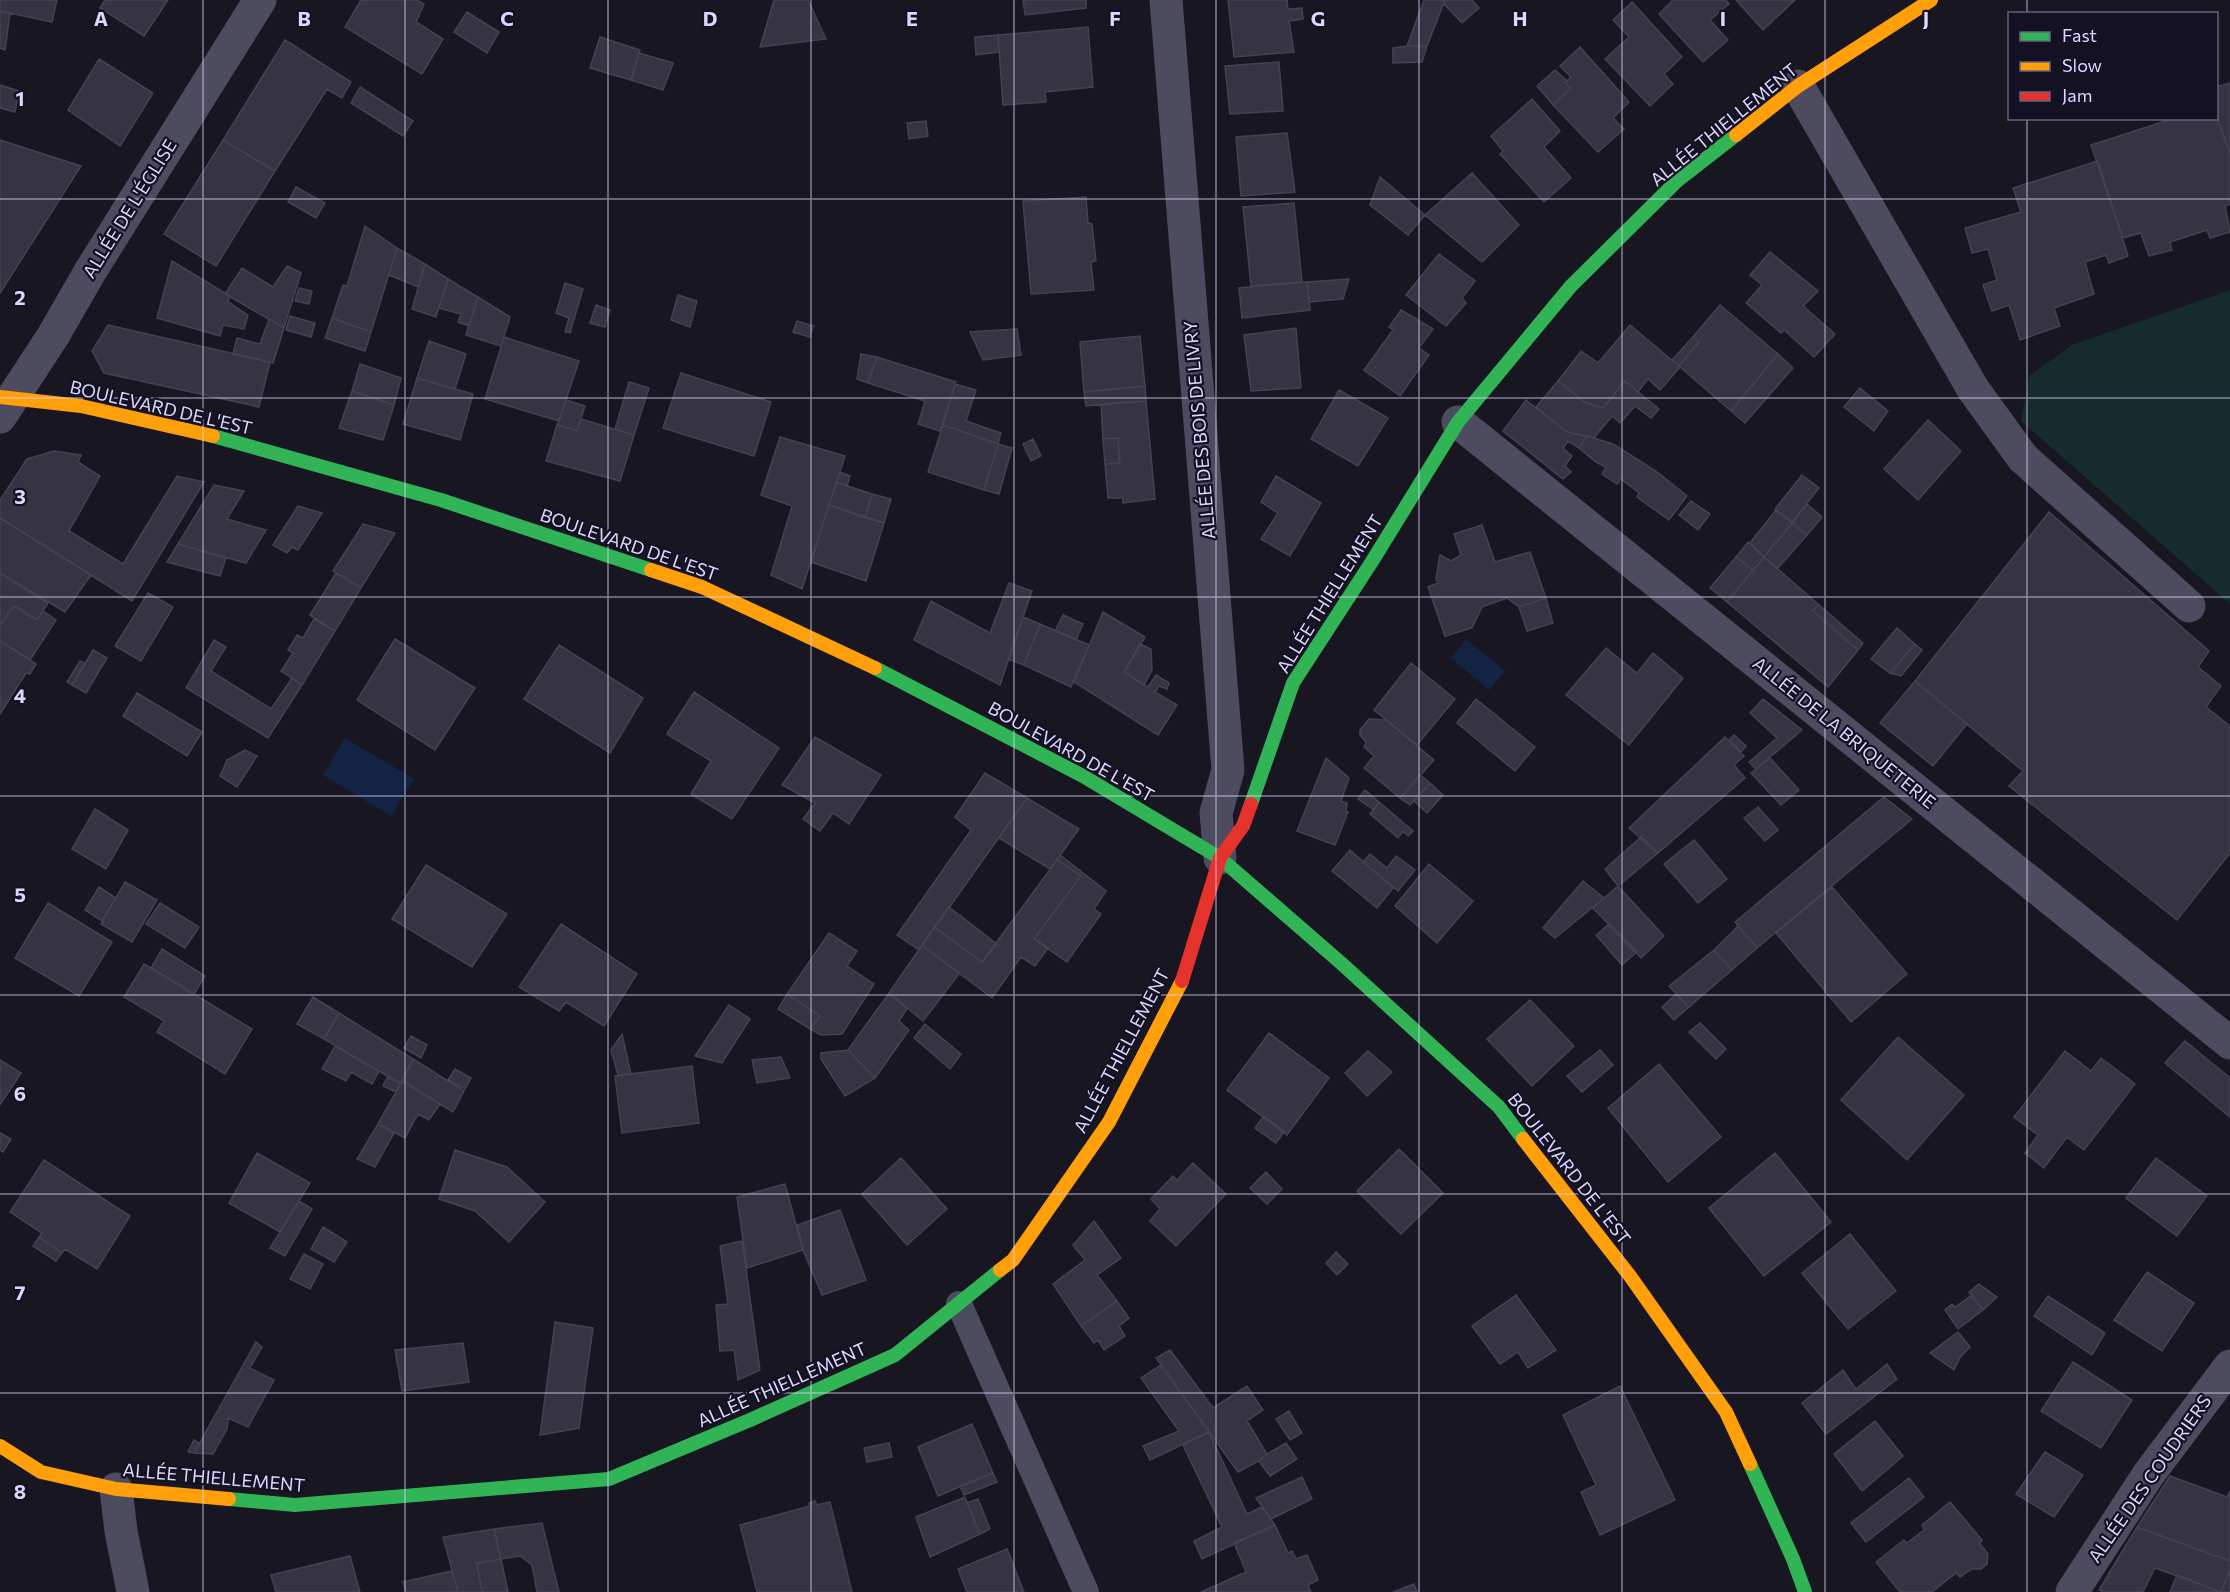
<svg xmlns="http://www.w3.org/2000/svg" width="2230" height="1592" viewBox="0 0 2230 1592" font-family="Commissioner,sans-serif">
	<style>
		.green { fill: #152b2c }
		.water { fill: #132344 }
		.building { fill: #363342; stroke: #454153; stroke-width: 1.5 }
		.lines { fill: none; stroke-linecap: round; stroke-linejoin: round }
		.lane { stroke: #4d4b60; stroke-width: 26 }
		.street { stroke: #4d4b60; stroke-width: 33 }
		.fast { stroke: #30b455; stroke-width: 14 }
		.slow { stroke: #ff9f0a; stroke-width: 14 }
		.jam { stroke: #e5322d; stroke-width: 14 }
		.grid { fill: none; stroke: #ddd7fc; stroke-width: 1.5; stroke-opacity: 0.55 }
		.labels { text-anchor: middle; stroke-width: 4.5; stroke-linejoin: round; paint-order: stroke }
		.street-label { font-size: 18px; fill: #ddd7fc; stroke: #151125 }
		.grid-label { font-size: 20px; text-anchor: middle; font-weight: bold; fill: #ddd7fc; stroke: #151125; stroke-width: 4.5; stroke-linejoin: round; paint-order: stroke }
	</style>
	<rect width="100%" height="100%" fill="#181620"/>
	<path class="green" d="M2230,290V604L2021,421L2030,375L2072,345Z"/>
	<path class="water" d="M1466,639L1505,671L1489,690L1451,658Z
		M345,738L414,779L391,816L323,775Z"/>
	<path class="building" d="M0,0H57L52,22L0,11Z
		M105,0H168L144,36L100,8Z
		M361,0H417L424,4L416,22L443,39L422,74L345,27Z
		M774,0H808L826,39L760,47Z
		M1023,0H1086V8L1025,15Z
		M1228,0H1287L1288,9L1302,8L1303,19L1289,21L1294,52L1234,57Z
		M1424,0H1445L1427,46H1407Z
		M1445,0H1472L1479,8L1462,23L1444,4Z
		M1673,0H1726L1729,4L1710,20L1728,40L1703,62L1659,14Z
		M1736,0H1795L1763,30Z
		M1632,2L1682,57L1664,74L1673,84L1650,106L1605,59L1629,37L1613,20Z
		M0,11L10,13L5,50L0,48Z
		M467,12L499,32L487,53L454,32Z
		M1088,27L1093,87L1045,92L1046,102L1003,105L998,35Z
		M998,35L999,52L976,55L975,37Z
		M600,37L640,50L631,80L590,68Z
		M285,40L351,82L342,98L327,89L275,171L223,140Z
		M1407,46H1427L1422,62L1393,63V48Z
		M1580,47L1629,102L1613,118L1624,129L1598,152L1553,105L1571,88L1565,83L1571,77L1560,66Z
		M639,53L673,63L663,90L631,80Z
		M99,59L153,93L120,146L68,110Z
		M1279,62L1283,111L1230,114L1225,66Z
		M1555,70L1567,81L1565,83L1571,88L1553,105L1537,86Z
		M2230,83V155L2216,114V87Z
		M0,85L19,91L15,112L0,108Z
		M360,87L413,121L403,136L351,103Z
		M1532,99L1560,131L1544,147L1571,178L1544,202L1500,154L1503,151L1491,136Z
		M2216,114L2230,155V204L2225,206L2230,232L2210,238L2207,230L2170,242L2172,250L2149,256L2141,233L2123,238L2091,145L2175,118H2216Z
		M926,121L928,136L909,139L907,123Z
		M1287,133L1295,192L1241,196L1236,137Z
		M0,140L81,166L0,293Z
		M223,140L275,171L216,266L164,234Z
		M2098,161L2128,256L2109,263L2106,255L2085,262L2094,294L2054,308L2060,326L2020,340L2009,305L1992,311L1983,285L1997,280L1988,249L1972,253L1965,228L2021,212L2013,188Z
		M1472,173L1519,225L1482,262L1425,215Z
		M1380,177L1425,215L1408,235L1370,205Z
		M296,187L325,203L316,218L288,202Z
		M1086,197L1088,223L1092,224L1096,261L1091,262L1094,290L1031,294L1023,201Z
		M1294,203L1302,282L1251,286L1243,207Z
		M365,226L397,248L371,332L332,318L343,285L347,286Z
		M397,248L425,264L418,287L389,275Z
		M1770,252L1818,291L1803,306L1835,334L1814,357L1784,330L1781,333L1746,303L1762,285L1750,275Z
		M1439,254L1475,281L1462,298L1466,303L1446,326L1406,295Z
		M172,261L230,296L228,302L248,315L244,329L223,325L220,336L157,318Z
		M425,264L448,279L436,317L412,309Z
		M287,266L301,273L284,328L225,294L242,268L273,287Z
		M448,279L478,297L469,326L458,322L461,314L439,308Z
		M1349,279L1343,299L1309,302L1307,282Z
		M1307,282L1310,310L1242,318L1239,288Z
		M565,283L583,289L570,333L565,332L569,318L556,313Z
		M299,288L312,291L309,304L295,301Z
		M678,295L697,301L690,327L671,320Z
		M478,297L510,317L501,346L466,335Z
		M596,305L610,310L605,327L590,323Z
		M1720,305L1778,354L1731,411L1679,366L1699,342L1693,337Z
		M1401,310L1433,329L1419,348L1429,355L1400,396L1364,370L1393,330L1389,327Z
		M290,316L315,323L311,337L286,330Z
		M332,318L371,332L365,351L325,338Z
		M269,319L284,328L273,363L233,354L237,338L260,344Z
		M797,321L813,326L810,337L793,332Z
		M108,325L270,362L259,407L104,373L92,351Z
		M1630,325L1680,367L1660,390L1648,379L1638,392L1625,381L1603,408L1586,403L1558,381L1581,351L1598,363Z
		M1296,328L1301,388L1251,391L1244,335Z
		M1017,329L1021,355L983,360L970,332Z
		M1140,336L1145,386L1084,392L1080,342Z
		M504,337L579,361L559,421L485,399Z
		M1693,337L1699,342L1679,366L1672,360Z
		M429,341L466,354L455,389L417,378Z
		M861,354L877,357L868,383L857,379Z
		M1778,354L1793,368L1745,423L1731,411Z
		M877,357L956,382L940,431L918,424L925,401L868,383Z
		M360,364L401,378L394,405L352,391Z
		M681,373L771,402L754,456L663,428Z
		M417,378L473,394L460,440L403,424Z
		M1558,381L1586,403L1603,408L1625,381L1659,409L1651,418L1635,406L1620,423L1612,416L1594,438L1567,432L1536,407Z
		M629,382L649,388L634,435L615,429Z
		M955,384L976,390L966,421L1001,433L998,444L943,425Z
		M1145,386L1146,401L1086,406L1084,392Z
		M1860,388L1888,411L1874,431L1844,407Z
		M1339,390L1388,418L1358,466L1311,439Z
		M352,391L394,405L383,440L339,428Z
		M566,400L585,406L577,431L557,425Z
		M1526,400L1567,432L1587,436L1579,448L1568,441L1563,448L1572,456L1565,466L1571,472L1563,479L1503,431Z
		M1146,401L1155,499L1123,503V498H1108L1105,464L1120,463L1118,438L1103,439L1101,404Z
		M581,419L634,435L620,481L546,461L557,425L577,431Z
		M1928,420L1961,451L1918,500L1884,469Z
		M943,425L998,444L984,490L928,472Z
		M1587,436L1613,444L1656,471L1687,496L1669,520L1637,497L1639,493L1621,479L1617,484L1602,474L1606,467L1596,462L1579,448Z
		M780,437L845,456L802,589L771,575L792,506L761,495Z
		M1118,438L1120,463L1105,464L1103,439Z
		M1033,439L1041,456L1031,461L1023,444Z
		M998,444L1012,448L999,494L984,490Z
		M54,451L81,455L78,462L100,476L69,531L123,564L177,476L204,482L132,601L0,518V500L27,459Z
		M840,472L850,476L847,486L836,482Z
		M1802,475L1819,488L1792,522L1775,509Z
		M1276,476L1321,503L1290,556L1261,539L1278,513L1261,502Z
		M836,482L872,494L865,518L829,505Z
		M214,485L244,491L227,519L266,530L246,563L178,544Z
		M872,494L891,499L884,523L865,518Z
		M1691,501L1710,514L1698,530L1679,515Z
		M1807,504L1822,517L1807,535L1792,523Z
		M829,505L884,523L866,581L811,562Z
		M298,506L322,513L298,550L292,547L287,553L273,545Z
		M1776,510L1792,523L1764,557L1750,543Z
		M2049,512L2209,651L2198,667L2221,686L2206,707L2230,726V853L2177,920L2009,786L2023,771L1915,681Z
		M0,518L91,575L65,612L0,573Z
		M1792,523L1807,535L1778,568L1764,557Z
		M363,524L395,533L361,588L333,571Z
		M1482,525L1495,562L1530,552L1546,598L1519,607L1507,598L1482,607L1472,628L1445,636L1428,587L1438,583L1436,579L1440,555L1451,561L1461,555L1454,534Z
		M1748,542L1764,557L1753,570L1736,557Z
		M178,544L226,558L220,576L167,562Z
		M1736,557L1753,570L1727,602L1710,588Z
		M1764,557L1818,604L1813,611L1858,650L1828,687L1727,602Z
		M0,573L48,603L37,620L14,606L0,625Z
		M336,573L361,588L335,631L310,615Z
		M1009,583L1032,591L1000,685L914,640L931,601L990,633Z
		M148,593L173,607L141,661L115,646Z
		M1546,598L1553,623L1527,631L1519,607Z
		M1818,604L1863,643L1858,650L1813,611Z
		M14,606L37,620L43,611L56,620L30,660L0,641V625Z
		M1103,612L1145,637L1124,672L1148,687L1156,675L1169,683L1167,689L1159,686L1155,692L1177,705L1158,735L1074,682Z
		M1063,615L1083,624L1076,640L1055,631Z
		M1023,617L1040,624L1024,665L1008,659Z
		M314,619L335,631L302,685L281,671L293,653L288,650L297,635L303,638Z
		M1040,624L1089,645L1071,687L1024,665Z
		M1897,628L1915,644L1890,673L1871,659Z
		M395,639L475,688L435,750L357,700Z
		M214,640L226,647L211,671L271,709L292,678L302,685L268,738L186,688Z
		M0,641L36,664L30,674L26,673L0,714Z
		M1140,644L1151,649L1152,670L1144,685L1124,672Z
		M1915,644L1922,650L1901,676L1890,673Z
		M559,645L643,698L610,753L524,699Z
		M1606,648L1637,673L1653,653L1683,678L1629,745L1566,695Z
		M93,650L107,658L86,693L72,685Z
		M80,661L85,663L72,685L67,682Z
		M1411,663L1455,699L1417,745L1374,710Z
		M1915,681L1967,724L1933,766L1880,723Z
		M694,692L779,748L732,819L691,794L711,761L667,734Z
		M137,693L202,732L187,756L123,716Z
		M1476,699L1535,747L1515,771L1457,723Z
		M1763,699L1802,730L1756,769L1749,762L1777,738L1750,713Z
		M1369,719L1386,720L1434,760L1400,798L1364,768L1374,756L1364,747L1366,742L1360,735V730Z
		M1734,735L1746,746L1741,752L1729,740Z
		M815,737L881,775L849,824L833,813L820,831L803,819L815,803L782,785Z
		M1725,737L1744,756L1734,765L1745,778L1658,853L1629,828Z
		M245,750L257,756L237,787L220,776L227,760Z
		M1326,758L1349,778L1341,801L1347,803L1346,812H1348L1335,845L1297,831Z
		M1770,758L1799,790L1781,805L1751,773Z
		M985,773L1027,798L919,950L897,935L971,830L955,817Z
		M1420,775L1430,783L1410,805L1400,798Z
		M1430,783L1443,795L1427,813L1414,801Z
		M1365,790L1379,802L1374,810L1358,799Z
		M1884,797L1912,819L1757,948L1735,922Z
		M1027,798L1079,829L1050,869L999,838Z
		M1379,802L1413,831L1408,836L1403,831L1398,838L1370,814Z
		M1758,807L1778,830L1765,841L1744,818Z
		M95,809L128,830L106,869L72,849Z
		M1641,837L1658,853L1618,886L1605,869Z
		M1694,840L1727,879L1698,903L1664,864Z
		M1350,850L1393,888L1377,908L1332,871Z
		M1370,854L1387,868L1396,856L1415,870L1398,891L1363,862Z
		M1060,855L1106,891L1094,909L1101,914L1067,962L1034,939L1081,876L1057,860Z
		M1057,860L1081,876L1034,939L1048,948L1035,966L1021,957L992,998L922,945L934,927L982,962Z
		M1429,864L1473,901L1437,943L1395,906Z
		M426,865L507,914L472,967L392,919Z
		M1583,881L1604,898L1555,938L1543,928Z
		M125,882L157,900L132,942L101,924Z
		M1618,886L1664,936L1641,958L1593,908Z
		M99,887L116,898L102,921L85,910Z
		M1832,887L1907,974L1851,1022L1776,933Z
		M48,903L112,942L79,996L15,958Z
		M160,903L199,927L185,948L146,924Z
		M949,907L997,944L982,962L934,927Z
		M561,924L637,974L604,1026L566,1002L559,1011L519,987Z
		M1609,924L1637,952L1622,965L1596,935Z
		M1738,926L1757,948L1732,970L1714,950Z
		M829,933L857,951L847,966L874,984L842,1034L821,1035L810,1029L820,1016L787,994Z
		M922,945L959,974L923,1021L889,993Z
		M162,949L205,976L194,994L151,968Z
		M1714,950L1732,970L1689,1007L1669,986Z
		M144,964L252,1029L225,1074L157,1032L164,1021L124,997Z
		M889,993L907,1009L899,1021L909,1030L875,1078L848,1050Z
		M787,994L820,1016L810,1029L778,1009Z
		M1676,994L1689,1007L1674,1020L1662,1007Z
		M313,997L339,1013L324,1039L297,1024Z
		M1530,1000L1574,1046L1532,1086L1487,1039Z
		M729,1005L750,1019L722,1063L695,1056Z
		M339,1013L413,1059L401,1084L324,1039Z
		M1700,1023L1726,1049L1716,1059L1689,1032Z
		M925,1024L961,1054L950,1069L914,1038Z
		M1269,1033L1329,1078L1287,1135L1227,1090Z
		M622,1034L631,1074L618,1075L611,1050Z
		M411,1036L427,1045L421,1058L404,1048Z
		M1898,1037L1964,1095L1907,1160L1841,1100Z
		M2185,1041L2230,1078V1117L2165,1063Z
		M335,1046L379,1071L372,1084L351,1072L346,1081L322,1069Z
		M848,1050L875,1078L845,1096L821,1059V1053Z
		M1600,1050L1613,1065L1582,1092L1567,1076Z
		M1368,1051L1392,1072L1367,1096L1345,1073Z
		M2065,1051L2091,1071L2101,1058L2135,1084L2084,1150L2067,1137L2044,1168L2025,1153L2038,1135L2014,1117Z
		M781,1057L790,1078L757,1083L752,1060Z
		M413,1059L464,1091L453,1112L402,1081Z
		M0,1060L21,1073L0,1105Z
		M1659,1064L1721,1137L1668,1182L1608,1108Z
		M692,1066L699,1123L622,1133L615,1076Z
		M455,1069L471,1078L465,1089L448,1080Z
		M388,1076L401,1084L396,1092L383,1086Z
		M402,1081L440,1104L429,1120L418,1114L405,1138L378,1124Z
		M1264,1116L1284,1132L1276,1143L1255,1128Z
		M378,1124L394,1133L375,1167L357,1159Z
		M0,1133L11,1139L3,1152L0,1150Z
		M1399,1149L1443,1193L1401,1234L1357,1191Z
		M455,1150L507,1167L545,1202L509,1242L475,1211L439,1199Z
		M257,1153L310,1183L280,1232L229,1203Z
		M1775,1153L1831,1222L1764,1276L1709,1208Z
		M901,1158L947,1209L907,1245L862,1194Z
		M2156,1158L2207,1196L2177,1236L2126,1198Z
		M44,1160L130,1216L97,1269L65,1249L62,1253L39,1237L42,1233L10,1212Z
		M1193,1163L1226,1194L1176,1246L1150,1221L1160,1209L1151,1199L1173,1176L1177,1180Z
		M1266,1172L1282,1189L1267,1204L1250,1188Z
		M785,1184L803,1250L747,1268L737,1197Z
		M299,1201L312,1209L285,1256L270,1248Z
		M840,1210L866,1280L822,1295L803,1250L797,1225Z
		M1094,1221L1121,1258L1097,1275L1117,1301L1081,1326L1053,1284L1085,1260L1073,1245Z
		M323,1227L347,1242L334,1262L311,1249Z
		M1850,1234L1896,1291L1848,1329L1802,1273Z
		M39,1237L62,1253L56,1261L33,1246Z
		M742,1241L760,1370L738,1380L734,1350L720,1351L716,1305L728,1304L720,1246Z
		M1336,1252L1348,1264L1337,1275L1326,1263Z
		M304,1254L323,1264L310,1289L290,1279Z
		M2147,1272L2194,1303L2162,1351L2114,1320Z
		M1979,1284L1997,1297L1983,1310L1969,1292Z
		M1516,1295L1556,1350L1528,1368L1518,1352L1500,1364L1472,1326Z
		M1972,1295L1983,1310L1958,1329L1945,1310L1952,1304L1955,1307Z
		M2048,1296L2105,1333L2092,1355L2034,1316Z
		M1117,1301L1129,1318L1119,1326L1125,1336L1104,1350L1098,1340L1094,1343L1081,1326Z
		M555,1322L593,1328L579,1428L540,1435Z
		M1958,1332L1970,1347L1961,1356L1954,1370L1930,1353Z
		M256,1342L262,1347L250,1368L274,1380L248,1427L228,1418L227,1429L213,1454L194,1453Z
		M463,1343L469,1382L402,1391L395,1350Z
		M1170,1350L1213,1408L1247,1386L1263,1410L1247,1421L1267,1454L1259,1461L1238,1472L1156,1358Z
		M2073,1362L2132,1400L2101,1448L2041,1411Z
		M1887,1364L1897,1379L1826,1434L1802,1403L1843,1370L1856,1389Z
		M1161,1365L1209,1432L1150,1460L1143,1446L1179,1431L1141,1378Z
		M1620,1386L1675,1500L1600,1535L1581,1492L1596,1485L1563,1415Z
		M1289,1411L1302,1433L1290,1440L1276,1419Z
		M1875,1421L1903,1456L1862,1491L1834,1454Z
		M972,1424L993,1473L938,1496L918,1447Z
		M1209,1432L1247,1514L1262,1507L1275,1525L1202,1559L1194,1541L1222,1527L1183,1445Z
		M194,1440L199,1443L194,1453L188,1452Z
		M889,1443L892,1457L867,1462L864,1448Z
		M1286,1443L1297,1459L1270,1476L1259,1461L1267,1454Z
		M2045,1452L2083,1475L2054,1517L2016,1494Z
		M993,1473L997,1482L964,1495L960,1486Z
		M2170,1476L2227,1497L2230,1491V1561L2137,1527Z
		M1302,1477L1312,1499L1271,1519L1256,1498Z
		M1909,1478L1924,1497L1866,1542L1851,1523Z
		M965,1497L980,1534L930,1557L916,1517Z
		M978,1499L990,1529L980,1534L967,1503Z
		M815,1501L817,1505L830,1502L852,1592H757L740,1525L810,1506L809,1503Z
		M1950,1502L1982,1540L1980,1544L1988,1554L1987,1564L1981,1569H1972L1960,1577L1956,1573L1932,1592H1900L1876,1562L1904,1540L1907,1543L1924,1530L1922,1525Z
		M542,1523L559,1592H537L532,1565L520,1556L501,1559L494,1529Z
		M1275,1525L1288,1553L1292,1551L1296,1559L1307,1555L1318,1580L1308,1585L1311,1592H1201L1246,1572L1234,1543Z
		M2137,1527L2230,1561V1570L2221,1592L2155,1568L2143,1592H2104L2099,1590Z
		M494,1529L501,1559L477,1563L482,1592H458L443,1537Z
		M1007,1549L1024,1592H967L958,1569Z
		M350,1556L360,1592H276L271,1575Z
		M501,1559L508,1592H482L477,1563Z
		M2230,1570V1592H2221Z
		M452,1571L458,1592H406L403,1582Z
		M2177,1575L2221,1592H2170Z
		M1414,1584L1417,1592H1393Z"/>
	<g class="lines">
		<path class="lane" d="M959,1304L1086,1592"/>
		<path class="street" d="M1166,0L1228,770L1216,813L1220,858
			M1798,86L1973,389L2023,458L2189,606
			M0,417L53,336L91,270L260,0
			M1458,422L2230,1043
			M116,1489L121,1531L133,1592
			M2072,1592L2148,1475L2230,1366"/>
		<path class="fast" d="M213,436L441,500L651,570
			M875,668L1083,776L1220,858L1341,963L1499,1107L1523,1139
			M1251,804L1293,683L1371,563L1458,422L1571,286L1677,181L1736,135
			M1750,1464L1793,1559L1805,1592
			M229,1499L295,1505L609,1479L750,1420L895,1355L1000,1270"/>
		<path class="slow" d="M1736,135L1798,86L1931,0
			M0,397L81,406L213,436
			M651,570L702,587L875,668
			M1523,1139L1630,1276L1726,1412L1750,1464
			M1000,1270L1013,1260L1109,1122L1182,981
			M0,1446L41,1472L116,1489L229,1499"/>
		<path class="jam" d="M1182,981L1220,858L1243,826L1251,804"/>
	</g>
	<path class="grid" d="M203,0V1592M405,0V1592M608,0V1592M811,0V1592M1014,0V1592M1216,0V1592M1419,0V1592M1622,0V1592M1825,0V1592M2027,0V14M2027,118V1592M0,199H2230M0,398H2230M0,597H2230M0,796H2230M0,995H2230M0,1194H2230M0,1393H2230"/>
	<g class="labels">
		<g class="street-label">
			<text transform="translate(1724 125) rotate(-39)" y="6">ALLÉE THIELLEMENT</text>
			<text transform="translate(130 209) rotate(-58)" y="6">ALLÉE DE L'ÉGLISE</text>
			<text transform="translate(161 408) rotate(13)" y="6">BOULEVARD DE L'EST</text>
			<text transform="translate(1200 430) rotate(-95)" y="6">ALLÉE DES BOIS DE LIVRY</text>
			<text transform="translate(629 545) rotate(19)" y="6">BOULEVARD DE L'EST</text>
			<text transform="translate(1330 594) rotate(-58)" y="6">ALLÉE THIELLEMENT</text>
			<text transform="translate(1844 733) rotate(39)" y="6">ALLÉE DE LA BRIQUETERIE</text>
			<text transform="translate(1071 752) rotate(29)" y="6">BOULEVARD DE L'EST</text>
			<text transform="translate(1122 1051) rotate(-62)" y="6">ALLÉE THIELLEMENT</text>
			<text transform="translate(1569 1169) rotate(52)" y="6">BOULEVARD DE L'EST</text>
			<text transform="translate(782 1385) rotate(-24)" y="6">ALLÉE THIELLEMENT</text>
			<text transform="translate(214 1478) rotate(5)" y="6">ALLÉE THIELLEMENT</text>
			<text transform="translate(2150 1479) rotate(-55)" y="6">ALLÉE DES COUDRIERS</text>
		</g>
	</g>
	<g class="grid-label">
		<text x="101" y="26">A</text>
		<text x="304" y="26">B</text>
		<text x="507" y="26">C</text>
		<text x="710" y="26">D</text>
		<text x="912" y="26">E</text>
		<text x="1115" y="26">F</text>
		<text x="1318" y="26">G</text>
		<text x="1520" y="26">H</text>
		<text x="1723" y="26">I</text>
		<text x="1926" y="26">J</text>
		<text x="20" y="106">1</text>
		<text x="20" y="305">2</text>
		<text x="20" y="504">3</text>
		<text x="20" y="703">4</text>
		<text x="20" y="902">5</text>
		<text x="20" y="1101">6</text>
		<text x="20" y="1300">7</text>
		<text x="20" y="1499">8</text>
	</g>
	<rect x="2008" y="12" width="210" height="108" fill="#151125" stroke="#65607b" stroke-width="1.5"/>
	<rect x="2020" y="32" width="30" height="9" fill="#30b455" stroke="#65607b" stroke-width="1.5"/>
	<text x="2062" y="42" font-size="18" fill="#ddd7fc">Fast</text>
	<rect x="2020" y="62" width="30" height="9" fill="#ff9f0a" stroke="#65607b" stroke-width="1.5"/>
	<text x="2062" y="72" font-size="18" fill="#ddd7fc">Slow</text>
	<rect x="2020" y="92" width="30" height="9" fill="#e5322d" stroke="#65607b" stroke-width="1.5"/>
	<text x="2062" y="102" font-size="18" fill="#ddd7fc">Jam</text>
</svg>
